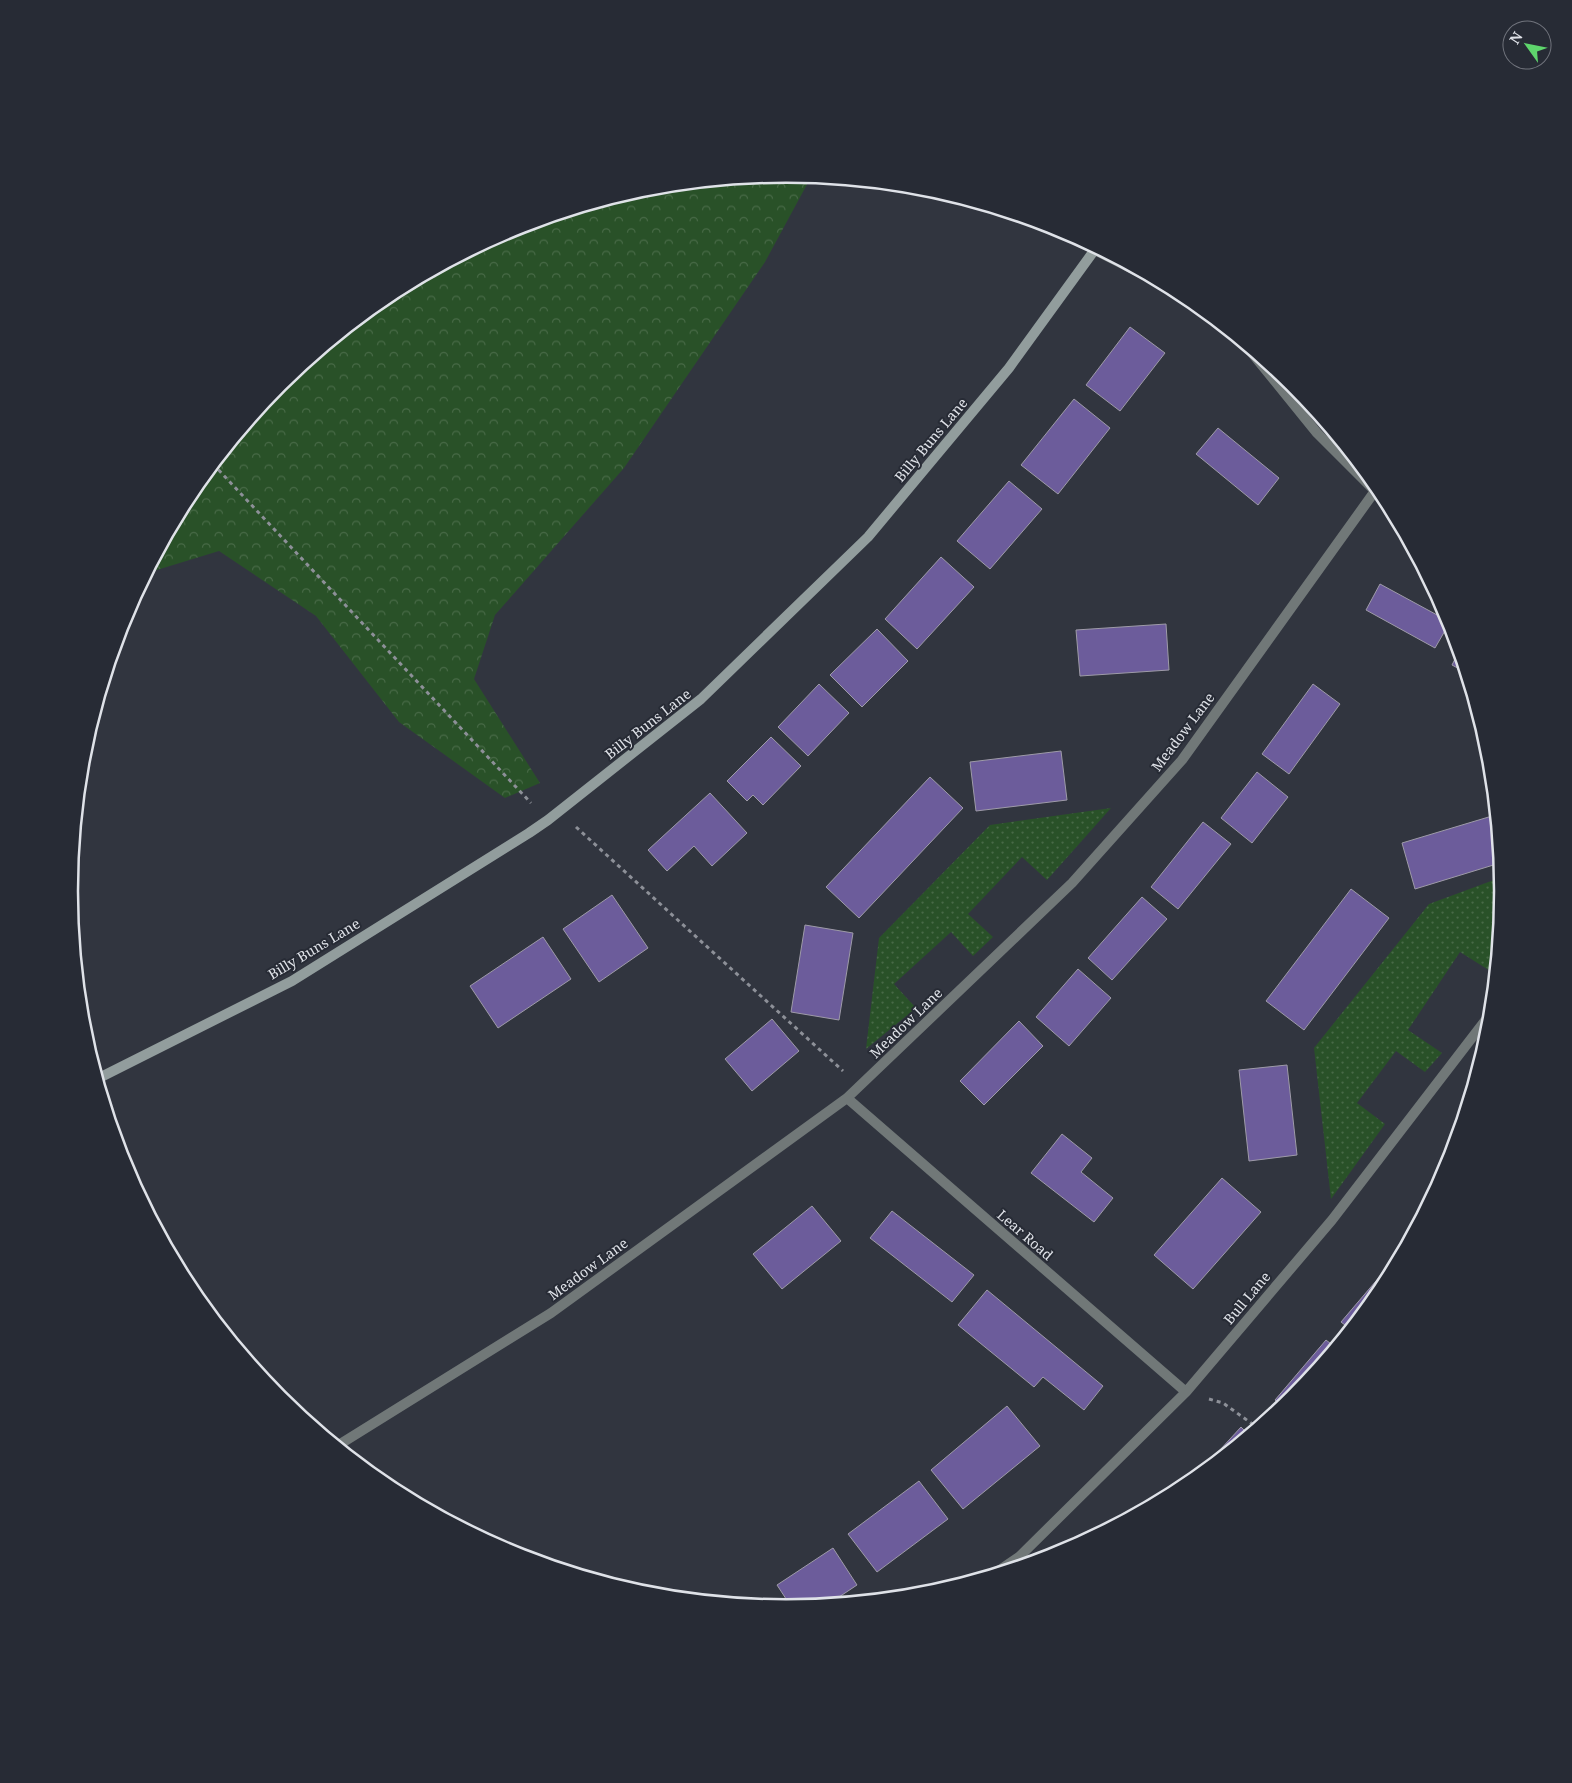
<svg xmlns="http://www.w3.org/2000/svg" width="1572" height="1783" viewBox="0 0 1572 1783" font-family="'Noto Serif',serif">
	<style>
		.green { fill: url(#green-dots) }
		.forest { fill: url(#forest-crowns) }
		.building { fill: #6c5c9b; stroke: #9e9ba8 }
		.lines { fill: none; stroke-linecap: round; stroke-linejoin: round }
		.path { stroke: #8d9098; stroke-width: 3; stroke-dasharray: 4 4; stroke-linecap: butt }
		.street { stroke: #717878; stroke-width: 10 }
		.secondary { stroke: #929d9d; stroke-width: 10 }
		.labels { text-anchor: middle; stroke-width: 4; stroke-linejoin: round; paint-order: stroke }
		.street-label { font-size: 14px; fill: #dfe2e8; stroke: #272b35 }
		.rim { fill: none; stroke: #dfe2e8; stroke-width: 2.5 }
	</style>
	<defs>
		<pattern id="green-dots" width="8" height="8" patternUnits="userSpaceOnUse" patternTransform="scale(1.25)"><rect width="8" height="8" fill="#295128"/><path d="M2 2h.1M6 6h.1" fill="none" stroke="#486a47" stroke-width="1.8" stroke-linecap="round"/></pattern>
		<pattern id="forest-crowns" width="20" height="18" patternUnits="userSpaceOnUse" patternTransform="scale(1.25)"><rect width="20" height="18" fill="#295128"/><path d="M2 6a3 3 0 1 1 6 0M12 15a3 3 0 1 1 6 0" fill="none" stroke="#486a47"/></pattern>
	</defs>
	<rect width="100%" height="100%" fill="#31353f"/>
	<path class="green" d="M1111,808L1047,880L1022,857L968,914L993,937L973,956L951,932L894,984L916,1008L866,1049L879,938L990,825Z
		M1502,877L1503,892L1495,974L1460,952L1408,1030L1442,1053L1425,1072L1396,1051L1357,1103L1385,1124L1331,1199L1314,1048L1429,904Z"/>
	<path class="forest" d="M786,174L811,177L765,262L624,468L495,615L474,679L540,783L505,798L399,722L316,616L219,551L147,573L190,493L279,384L388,295L512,229L646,188Z"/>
	<path class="building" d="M1130,327L1165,353L1120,411L1086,385Z
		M1074,399L1110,428L1058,494L1021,465Z
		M1218,428L1279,478L1258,505L1196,454Z
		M1009,481L1042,509L990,569L957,541Z
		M941,557L974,587L917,649L885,619Z
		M1380,584L1450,622L1435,648L1366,610Z
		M1166,624L1169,670L1080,676L1076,630Z
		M877,629L908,661L862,707L830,675Z
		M1459,651L1465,672L1452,665Z
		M819,684L849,713L808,756L778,727Z
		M1313,684L1340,704L1289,774L1262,754Z
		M771,737L801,766L763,805L753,795L747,801L727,781Z
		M1061,751L1067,800L976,811L970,762Z
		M1257,772L1288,797L1252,843L1221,818Z
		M930,777L963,808L859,918L826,887Z
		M710,793L747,833L712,866L694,846L667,871L648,850Z
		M1492,816L1497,832L1500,863L1415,889L1402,843Z
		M1203,822L1231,844L1178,909L1151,887Z
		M1351,889L1389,918L1304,1030L1266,1001Z
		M612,895L648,948L599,982L563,929Z
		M1142,897L1167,919L1112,980L1088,958Z
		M805,925L853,933L839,1020L791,1012Z
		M543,937L571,979L498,1028L470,986Z
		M1078,969L1111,998L1069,1046L1036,1017Z
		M772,1019L799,1051L752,1091L725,1059Z
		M1019,1021L1043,1046L984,1105L960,1081Z
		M1287,1065L1297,1155L1249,1161L1239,1070Z
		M1062,1134L1092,1158L1081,1172L1113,1198L1094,1222L1031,1173Z
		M1222,1178L1261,1212L1193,1289L1154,1255Z
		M812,1206L841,1241L782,1289L753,1254Z
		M892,1211L974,1275L952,1302L870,1238Z
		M1393,1261L1396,1264L1382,1290L1350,1329L1341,1322Z
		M987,1290L1103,1386L1084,1410L1043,1377L1034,1387L958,1325Z
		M1326,1340L1335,1347L1293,1399L1283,1407L1275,1400Z
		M1007,1406L1040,1446L963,1509L931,1470Z
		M1241,1427L1249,1435L1199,1476L1197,1475Z
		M919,1481L948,1519L877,1572L848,1534Z
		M833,1548L857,1585L827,1605L792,1608L777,1585Z"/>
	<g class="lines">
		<path class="path" d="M213,464L531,803
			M576,827L843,1071
			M1209,1399L1223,1403L1258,1428"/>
		<path class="street" d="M1095,250L1186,296
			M1248,348L1317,433L1375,491L1386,500
			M847,1098L1186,1392
			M337,1446L551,1313L847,1098L1072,883L1182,760L1375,491
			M994,1574L1019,1557L1186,1392L1332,1220L1491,1013"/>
		<path class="secondary" d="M97,1079L292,981L529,833L548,820L701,699L868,537L1009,368L1096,248"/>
	</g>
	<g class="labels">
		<g class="street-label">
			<text transform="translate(931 440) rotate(-50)" y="5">Billy Buns Lane</text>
			<text transform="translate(648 724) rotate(-38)" y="5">Billy Buns Lane</text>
			<text transform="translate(1183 732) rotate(-53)" y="5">Meadow Lane</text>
			<text transform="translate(314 949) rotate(-31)" y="5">Billy Buns Lane</text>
			<text transform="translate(906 1023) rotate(-44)" y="5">Meadow Lane</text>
			<text transform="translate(1025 1235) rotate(41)" y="5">Lear Road</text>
			<text transform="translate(588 1269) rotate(-36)" y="5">Meadow Lane</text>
			<text transform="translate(1247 1298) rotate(-50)" y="5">Bull Lane</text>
		</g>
	</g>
	<path d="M0 0H1572V1783H0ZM78 891a708 708 0 1 1 1416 0a708 708 0 1 1-1416 0Z" fill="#272b35" fill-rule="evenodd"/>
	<path class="rim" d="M78 891a708 708 0 1 1 1416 0a708 708 0 1 1-1416 0Z"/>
	<g transform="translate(1527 45) rotate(303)"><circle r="24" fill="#272b35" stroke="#71747d"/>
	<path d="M0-4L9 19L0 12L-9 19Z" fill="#5ed56c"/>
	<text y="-8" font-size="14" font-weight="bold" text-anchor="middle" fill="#dfe2e8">N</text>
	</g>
</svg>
